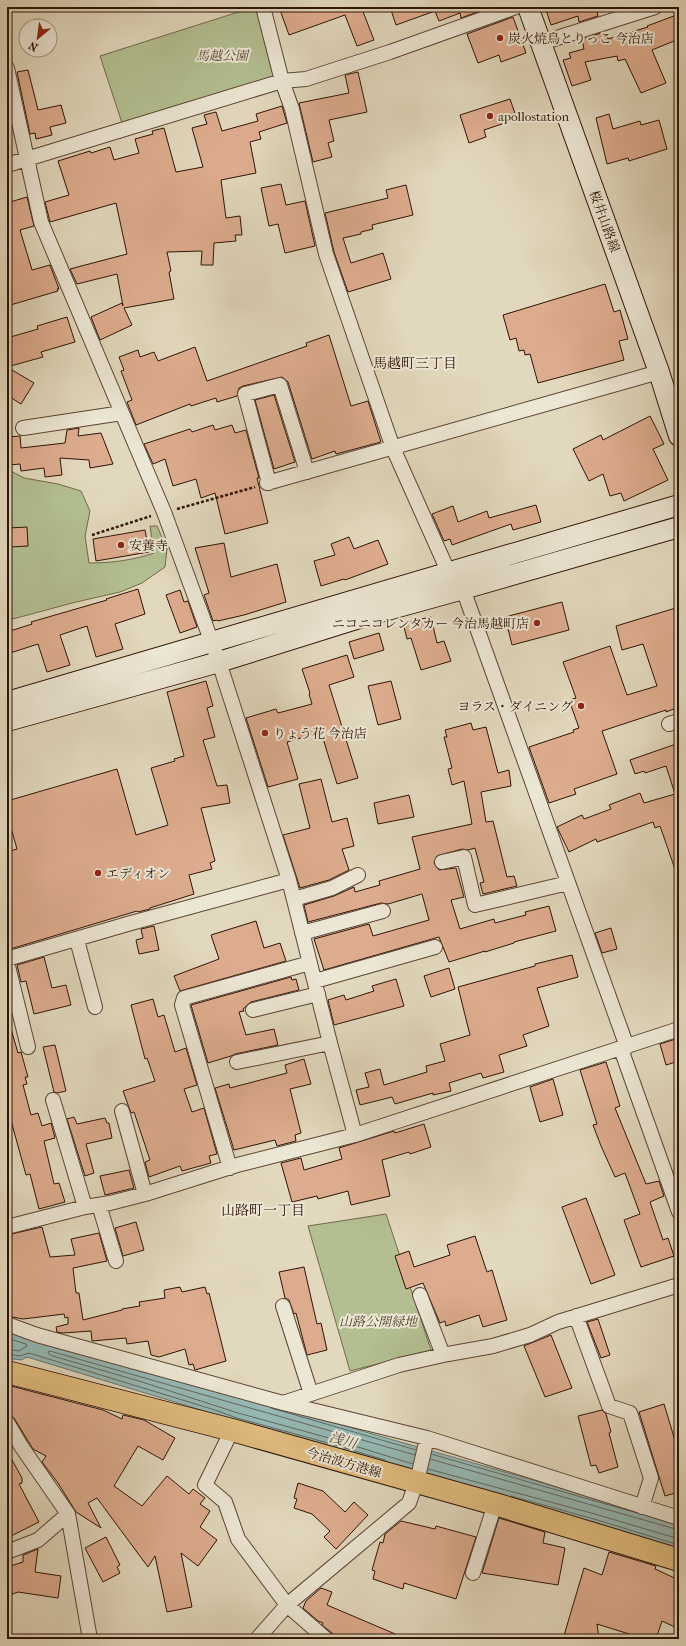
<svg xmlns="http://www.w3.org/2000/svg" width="686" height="1646" viewBox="0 0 686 1646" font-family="'IM FELL French Canon','Noto Serif JP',serif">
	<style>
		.green { fill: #b3bf91; stroke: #71694c }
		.water { fill: #95b9b5; stroke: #6c776f }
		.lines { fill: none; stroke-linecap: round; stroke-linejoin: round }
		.shore { stroke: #62665e; stroke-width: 1 }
		.building { fill: #ddac8e; stroke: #2f1307 }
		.street-casing { stroke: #5c4434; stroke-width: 16 }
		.secondary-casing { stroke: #2f1307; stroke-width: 22 }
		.primary-casing { stroke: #2f1307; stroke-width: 24 }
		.path { stroke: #2f1307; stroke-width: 2.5; stroke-dasharray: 3 2; stroke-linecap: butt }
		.street { stroke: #ece6d4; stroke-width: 14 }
		.secondary { stroke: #ece6d4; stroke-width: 20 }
		.primary { stroke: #e1bc7e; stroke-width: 22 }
		.poi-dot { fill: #8f2418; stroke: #ece6d4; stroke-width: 1.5 }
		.labels { text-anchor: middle; stroke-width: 4; stroke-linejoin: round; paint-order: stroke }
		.poi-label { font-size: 13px; fill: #2f1307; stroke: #ece6d4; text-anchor: start }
		.park-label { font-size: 13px; font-style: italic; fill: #574730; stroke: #ece6d4 }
		.street-label { font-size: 13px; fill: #2f1307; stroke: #ece6d4 }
		.neighbourhood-label { font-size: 14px; fill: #2f1307; stroke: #ece6d4 }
		.water-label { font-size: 14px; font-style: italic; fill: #534d44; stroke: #ece6d4 }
	</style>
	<rect width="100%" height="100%" fill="#e2d8bd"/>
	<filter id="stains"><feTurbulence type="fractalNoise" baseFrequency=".005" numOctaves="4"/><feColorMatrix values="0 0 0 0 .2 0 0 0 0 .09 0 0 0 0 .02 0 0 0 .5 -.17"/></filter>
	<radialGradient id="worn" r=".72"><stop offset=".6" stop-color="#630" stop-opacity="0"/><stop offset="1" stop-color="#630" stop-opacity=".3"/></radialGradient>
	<path class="green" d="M254,7H258L276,77L122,123L100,56Z
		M7,469L24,478L58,484L81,491L90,511L85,536L89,563C112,563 133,560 154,553L150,526H157L167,549L165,567L142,583L120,592L76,602L9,620L7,618Z
		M386,1214L431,1350L350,1371L308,1226Z"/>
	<path class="water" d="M7,1329L679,1522V1549L235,1422L214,1414L27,1357L21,1360L7,1358Z"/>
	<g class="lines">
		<path class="shore" d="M7,1338L26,1344L27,1346L19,1351L7,1349
			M7,1354L20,1356L29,1353L215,1410L237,1418L328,1443L385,1460
			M271,1408L416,1450
			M431,1454L637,1513
			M430,1459L679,1530
			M413,1464L329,1438L238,1413L139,1381L53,1356L49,1354L48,1352L50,1351L415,1455
			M428,1469L595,1514L679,1539
			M511,1496L594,1519L679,1545"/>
	</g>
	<path class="building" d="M279,7H363L362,9L374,40L357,46L345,15L289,35Z
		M390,7H491L461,18L460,13L439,21L435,11L396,25Z
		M545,7H599V10L597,11L598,16L579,22L578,16L551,25Z
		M679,14V39L652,50L666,83L641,93L625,59L618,61L617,56L585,62L591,80L572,86L563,60L571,58L569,53L584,49L582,39L601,33L602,36L607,35L608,39L648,27L647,26Z
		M513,17L526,53L501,62L499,55L478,63L467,34Z
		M28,70L38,110L61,105L66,123L50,127L52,135L36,139L35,133L30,134L17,72Z
		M358,72L367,112L329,120L334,141L328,143L332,157L313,162L299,103L349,93L345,75Z
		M510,99L517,119L484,130L486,137L469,143L460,115Z
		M282,106L287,123L259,132L261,139L250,142L256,173L221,180L226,218L240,216L242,235H235L236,241L214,243L213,265H201L202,251L167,252L171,271L169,272L174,299L124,308L132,325L100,340L91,317L122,303L123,306L117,274L77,284L70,269L127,254L116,203L50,222L45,202L69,195L58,161L90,151L91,153L110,147L114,160L139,153L135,139L153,134L152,131L164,128L176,172L203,167L192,128L207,124L204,115L216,112L222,131L258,121L256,114Z
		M609,114L613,129L640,121L641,125L659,120L667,149L629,161L628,158L607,164L596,118Z
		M281,184L286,205L305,201L315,246L285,253L278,224L269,226L261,188Z
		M406,185L413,215L372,225L373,229L361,232V234L343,238L351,263L383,253L391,279L348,292L334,252L325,213L388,198L386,190Z
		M27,197L34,226L20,230L32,270L50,265L59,289H57L58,291L7,306V203Z
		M605,284L614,312L620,310L628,339L619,341L624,360L538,383L530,354L525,355L524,350L519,351L516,338L510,340L503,315Z
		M67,317L75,342L41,352L43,357L7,367L34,383L21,404L7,395V338L38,329L37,326Z
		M329,335L351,406L368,401L381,442L336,454L335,451L312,459L288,382L282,377L243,386L239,388L237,396L217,402L216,398L191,406L190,404L136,425L127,402L132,400L121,371L124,370L119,357L138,350L140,357L154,352L158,361L195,347L207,381L307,346L306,343Z
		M274,395L295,462L274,469L255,400Z
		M650,416L664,444L653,449L668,480L624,501L621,493L610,496L603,474L589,481L573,449L601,435L603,440Z
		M213,425L215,430L232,425L235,433L246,430L259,478H257L268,523L225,534L215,493L201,498L196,479L173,486L165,459L153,464L144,444L190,429L192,432Z
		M79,428L78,436L101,433L113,464L90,468L89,460L60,458L62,475L45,477L44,468L21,471L20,464L9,465L7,437L20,436L21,448L65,443L67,430Z
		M536,505L541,522L513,530L511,524L452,545L450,539L444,541L432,514L453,506L458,522L487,511L489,518Z
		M27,527L28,546L10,547L9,528Z
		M145,530L149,552L96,561L93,539Z
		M349,537L354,549L378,540L388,564L345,580L344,579L321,586L314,561L335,555L331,544Z
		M224,543L231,577L277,564L286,602L244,615L218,621L217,620L213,621L204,595L209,593L195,548Z
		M138,589L145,614L115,624L123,649L96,657L87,626L60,635L70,665L47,672L38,644L7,654V632L32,624L31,622L107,600L106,599Z
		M180,590L184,602L188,601L197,627L180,633L166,595Z
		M562,602L569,630L512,645L505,617Z
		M679,607V707L666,712V710L602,731L617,774L574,789L576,794L549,803L529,747L574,732L573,730L579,728L569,700L576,698L563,662L610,646L627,695L657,686L643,644L622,650L616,626Z
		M431,617L437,643L444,641L451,661L421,670L411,638L407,639L403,623Z
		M379,633L384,650L354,659L349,642Z
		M347,655L354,677L329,685L358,778L337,784L321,732L287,742L298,779L268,787L246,718L276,709L278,713L312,704L309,694L310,693L302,669Z
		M206,681L213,706L207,708L215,737L203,740L217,786L227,785L230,803L201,808L215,861L210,863L212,869L189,875L194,894L150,908V909L138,912L137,911L7,950V852L17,849L7,814V801L117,769L136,835L168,825L151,768L175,761L174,759L184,756L167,692Z
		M391,681L401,719L378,725L368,686Z
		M471,723L473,730L486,727L498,773L509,770L511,786L481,792L486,822L493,821L507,877L514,876L517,886L483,894L480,883L484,882L475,848L468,850L462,849L437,856L434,863L439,870L456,868L464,897L451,900L460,929L494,919L495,923L526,915L525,912L549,906L556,931L514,942V943L485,952V951L449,962L439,937L324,970L314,939L369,924L373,936L429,920L422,894L388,904L381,903L308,922L304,905L334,896L354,887L355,892L380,885L379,881L420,869L412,837L472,824L464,781L452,785L448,769L452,768L444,737H447L445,730Z
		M679,743V875H677L660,826L655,828L653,822L597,842L596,839L569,852L557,827L582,815L584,819L611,809L609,805L640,793L644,803L675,794L666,766L645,773L644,771L635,774L630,760Z
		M321,779L332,822L347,818L354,846L342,849L349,870L329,880L300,888L283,835L310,828L299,784Z
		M409,795L414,817L378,824L374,803Z
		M256,921L264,948L280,943L286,961L180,991L174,976L219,959L211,935Z
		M154,926L159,950L139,954L136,940L143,938L141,929Z
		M611,928L617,949L602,953L595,933Z
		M572,955L578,977L537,988L549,1026L523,1035L527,1046L499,1055L504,1072L483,1078L481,1073L449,1083L451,1091L433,1095V1093L395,1104L392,1097L360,1105L356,1090L369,1087L365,1073L380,1069L384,1085L427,1072L426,1066L445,1061L440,1044L470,1035L458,987L535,966V964Z
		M44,957L52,988L66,985L71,1005L34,1014L26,981L21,982L17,965Z
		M449,968L455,989L431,997L424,976Z
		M291,977L292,980L296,979L299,990L251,1002L243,1009L244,1011L239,1012L246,1035L274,1029L278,1045L235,1054L231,1056L208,1063L191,1005Z
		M396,979L404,1006L334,1025L328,1000L344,995L346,1000L374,991L372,986Z
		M153,999L158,1017L164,1015L175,1052L186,1048L197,1085L184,1089L192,1112L204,1108L217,1154L209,1156L211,1163L182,1171L180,1166L149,1177L145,1162L150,1160L134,1112L131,1113L123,1091L155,1081L147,1058L145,1059L131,1005Z
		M7,1029H11L18,1053L21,1052L28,1077H25L27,1084L23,1085L31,1115L38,1113L42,1126L51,1123L55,1138L44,1141L54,1184L59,1183L65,1202L39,1209L30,1174L26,1175L7,1106Z
		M679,1038V1061L666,1065L660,1044Z
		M55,1045L66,1091L57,1093L54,1092L43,1047Z
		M304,1059L311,1084L290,1089L301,1133L295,1135L296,1141L277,1146L275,1140L234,1150L215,1088L229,1084L230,1088L287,1073L285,1065Z
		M606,1062L620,1106L615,1108L646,1184L659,1181L664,1196L650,1202L663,1240L668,1238L674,1256L641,1267L624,1220L640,1214L625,1173L615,1177L601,1146L593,1125L597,1124L580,1070Z
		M553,1079L563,1115L540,1122L530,1087Z
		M74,1117L77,1124L105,1118L107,1123H109L112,1138L86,1144L94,1173L85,1176L67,1119Z
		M424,1124L431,1147L410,1154L409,1152L382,1160L390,1196L351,1205L348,1191L318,1199L317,1196L292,1202L281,1163L301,1158L304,1170L342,1159L339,1148L394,1131L395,1133Z
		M129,1170L134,1188L105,1195L100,1176Z
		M586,1198L615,1275L591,1284L562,1207Z
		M136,1222L144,1250L123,1256L115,1228Z
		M42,1227L50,1257L75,1255L71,1239L99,1233L107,1261L73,1268L76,1293H79L83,1320L122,1310V1309L140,1306L139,1302L165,1298L164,1290L180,1287L182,1292L205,1287L207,1294L209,1293L226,1361L195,1370L193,1364L189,1365L185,1349L159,1357L151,1355L148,1341L127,1344L126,1338L92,1341L91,1331L63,1333L57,1332L56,1327L68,1324V1317L65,1318L64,1314L23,1319L7,1316V1235Z
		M475,1236L487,1272L492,1270L507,1320L483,1327L479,1315L446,1326L445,1321L440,1323L423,1283L406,1289L395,1256L409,1251L414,1267L450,1255L447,1245Z
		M304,1267L317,1324L321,1323L327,1350L307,1355L296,1313L294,1314L289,1300L285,1298L279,1272Z
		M598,1319L610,1355L601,1358L587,1322Z
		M551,1335L572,1388L545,1397L524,1346Z
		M7,1385L103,1410L122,1419L123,1415L144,1420L175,1438L163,1460L138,1446L114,1486L142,1506L167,1476L189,1494L193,1489L205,1498L200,1504L210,1511L200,1527L217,1540L198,1566L181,1553L192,1607L167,1612L155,1556L148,1567L97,1498L88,1503L101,1528L76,1512L58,1483L42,1462L46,1456L33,1449L14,1418L7,1414Z
		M664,1404L679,1454V1492L665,1496L639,1412Z
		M602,1410L606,1414L611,1432L609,1433L618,1467L599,1473L596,1465L591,1466L578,1416Z
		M7,1451L22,1478V1483L19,1484L39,1522L7,1538Z
		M298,1483L323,1491L345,1512L354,1502L368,1515L336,1549L324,1537L330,1531L312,1514L294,1508L297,1499L294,1498Z
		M499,1518L545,1532L543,1543L565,1548L558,1585L482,1573Z
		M401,1521L435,1529L436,1526L476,1537L456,1599L404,1583L403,1589L373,1579L375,1571L372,1570L380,1542L383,1543L385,1534Z
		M106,1537L120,1565L117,1567L120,1573L103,1582L85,1548Z
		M38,1549L35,1572L61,1576L58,1598L18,1592L7,1596V1567L23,1562V1555Z
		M609,1552L656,1566L655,1569L679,1580V1629L662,1621L656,1639H645L597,1624L599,1639H563L584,1568L602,1575Z
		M321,1588L332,1592L327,1605L407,1639H339L334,1637L332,1633L322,1625L323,1623L318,1621L303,1608L306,1601Z"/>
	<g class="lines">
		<defs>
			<path id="street" d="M263,7L282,81L292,109L326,254L393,448L452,580
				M541,43L655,7
				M7,68L41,222L164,512L219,662L289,880L330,1043L355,1135
				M7,165L282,81L306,79L390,52L516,7
				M23,428L122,413
				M267,483L659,372
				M269,483L245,394L280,385L307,472
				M463,589L627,1047
				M669,724L679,721
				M442,862L464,857L475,905L568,883
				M294,899L332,888L358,875
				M302,933L383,911
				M77,940L95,1007
				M7,959L131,923L289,880
				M7,962L28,1047
				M315,981L435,947
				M253,1010L318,994
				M621,1049L679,1212
				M237,1062L330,1043
				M53,1100L85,1207
				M122,1111L145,1194
				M230,1168L182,1005L184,998L310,963
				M99,1205L116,1261
				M7,1227L85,1207L110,1203L145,1194L237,1165L355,1135L679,1029
				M420,1295L443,1355
				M283,1306L311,1394
				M576,1316L609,1406L630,1413L651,1478L642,1507
				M7,1324L37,1335L283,1403L427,1438L679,1518
				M283,1403L399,1365L448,1354L493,1346L530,1335L558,1322L679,1285
				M7,1422L21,1446L68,1514L90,1639
				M232,1430L205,1485L225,1502L238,1539L287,1605L326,1639
				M7,1552L38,1540L68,1514
				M473,1573L495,1504
				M257,1639L287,1605L409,1503L418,1477L427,1438"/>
			<path id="secondary" d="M528,7L659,372L679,436
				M7,702L679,505
				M7,721L219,662L369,615L456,591L679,527"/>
			<path id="primary" d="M7,1372L232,1430L495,1504L679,1560"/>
		</defs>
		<use href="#street" class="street-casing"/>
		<use href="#secondary" class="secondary-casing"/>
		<use href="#primary" class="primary-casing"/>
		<path class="path" d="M177,509L255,487
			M92,535L151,516"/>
		<use href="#street" class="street"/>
		<use href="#secondary" class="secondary"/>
		<use href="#primary" class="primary"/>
	</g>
	<g class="poi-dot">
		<circle cx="500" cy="38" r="4"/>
		<circle cx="490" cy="116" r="4"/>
		<circle cx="121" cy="545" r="4"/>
		<circle cx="537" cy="623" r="4"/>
		<circle cx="581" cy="706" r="4"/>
		<circle cx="265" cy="733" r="4"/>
		<circle cx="98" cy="873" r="4"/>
	</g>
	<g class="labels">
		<g class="poi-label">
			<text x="508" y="43">炭火焼鳥とりっこ 今治店</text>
			<text x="498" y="121">apollostation</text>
			<text x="129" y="550">安養寺</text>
			<text x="529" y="628" text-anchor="end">ニコニコレンタカー 今治馬越町店</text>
			<text x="573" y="711" text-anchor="end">ヨラス・ダイニング</text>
			<text x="273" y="738">りょう花 今治店</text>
			<text x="106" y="878">エディオン</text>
		</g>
		<g class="park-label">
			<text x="222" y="60">馬越公園</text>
			<text x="378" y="1326">山路公開緑地</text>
		</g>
		<g class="street-label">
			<text transform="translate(605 221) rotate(70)" y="5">桜井山路線</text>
			<text transform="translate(344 1462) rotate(16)" y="5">今治波方港線</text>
		</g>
		<g class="neighbourhood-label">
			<text x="415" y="368">馬越町三丁目</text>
			<text x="263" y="1215">山路町一丁目</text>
		</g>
		<g class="water-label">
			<text transform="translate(343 1440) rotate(16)" y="5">浅川</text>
		</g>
	</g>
	<rect width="686" height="1646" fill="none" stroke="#e2d8bd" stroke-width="24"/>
	<rect x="8" y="8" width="670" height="1630" fill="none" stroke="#2f1307" stroke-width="2"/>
	<rect x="12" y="12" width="662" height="1622" fill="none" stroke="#2f1307"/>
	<g transform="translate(38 38) rotate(209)"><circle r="19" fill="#ece6d4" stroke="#a09282"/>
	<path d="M0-3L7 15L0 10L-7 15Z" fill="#8f2418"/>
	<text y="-6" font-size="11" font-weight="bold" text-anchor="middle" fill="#2f1307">N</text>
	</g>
	<rect width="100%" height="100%" filter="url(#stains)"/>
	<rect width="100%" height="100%" fill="url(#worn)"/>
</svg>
